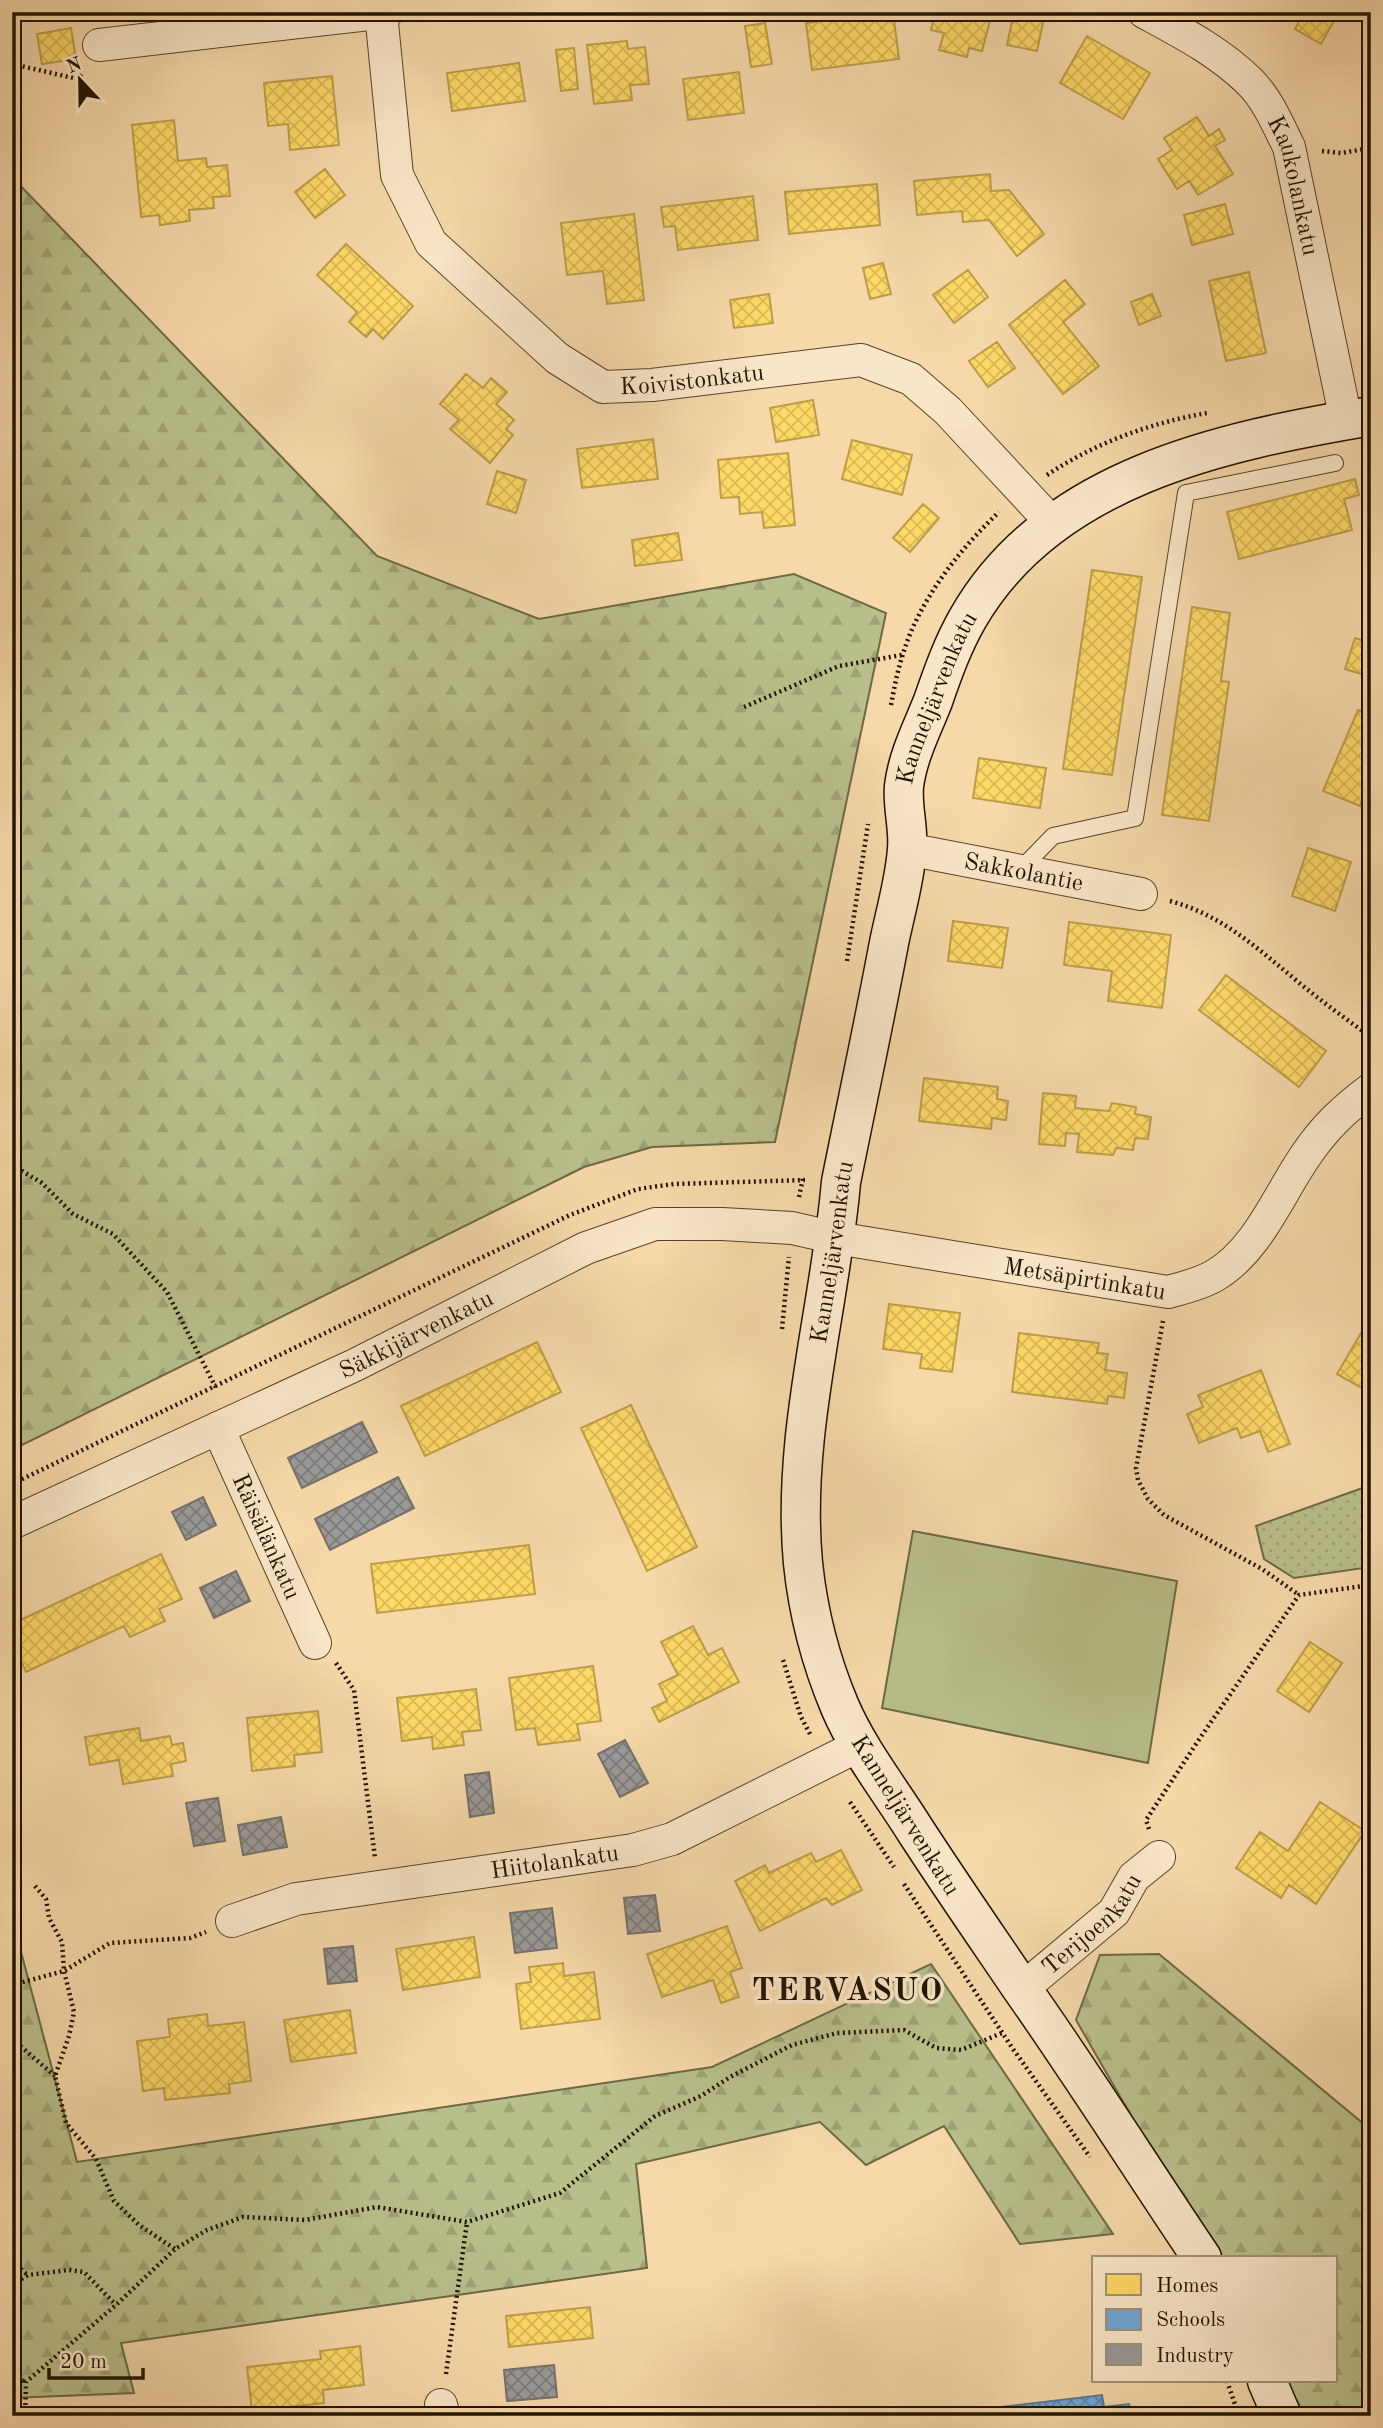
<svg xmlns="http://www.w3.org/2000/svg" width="1383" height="2428" viewBox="0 0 1383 2428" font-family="'Old Standard TT',serif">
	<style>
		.grass { fill: url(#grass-dots); stroke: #6c6946; stroke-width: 2 }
		.forest { fill: url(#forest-firs); stroke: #6c6946; stroke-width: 2 }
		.pitch { fill: #b8bf8b; stroke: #6c6946; stroke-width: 2 }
		.homes { fill: url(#homes-cross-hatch); stroke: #bc9e48; stroke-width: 2 }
		.schools { fill: url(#schools-cross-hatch); stroke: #587b9a; stroke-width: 2 }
		.industry { fill: url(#industry-cross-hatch); stroke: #75716b; stroke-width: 2 }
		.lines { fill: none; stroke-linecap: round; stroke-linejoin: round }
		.lane-casing { stroke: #56442b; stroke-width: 18 }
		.street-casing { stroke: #56442b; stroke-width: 34 }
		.secondary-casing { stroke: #211301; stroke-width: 41 }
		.path { stroke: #211301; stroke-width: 4.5; stroke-dasharray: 2 3.5; stroke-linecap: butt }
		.lane { stroke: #f9e6c7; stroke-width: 16 }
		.street { stroke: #f9e6c7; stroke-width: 32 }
		.secondary { stroke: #f9e6c7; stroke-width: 38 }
		.labels { text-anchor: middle; stroke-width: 7; stroke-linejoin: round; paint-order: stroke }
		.street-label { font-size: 24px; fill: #211301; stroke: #f9e6c7 }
		.district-label { font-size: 32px; font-weight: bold; letter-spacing: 2px; fill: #211301; stroke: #f9e6c7 }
	</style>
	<defs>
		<pattern id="grass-dots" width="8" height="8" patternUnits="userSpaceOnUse" patternTransform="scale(1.75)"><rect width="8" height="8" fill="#b8bf8b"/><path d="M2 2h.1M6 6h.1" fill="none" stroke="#9ea376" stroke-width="1.8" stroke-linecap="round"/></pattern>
		<pattern id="forest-firs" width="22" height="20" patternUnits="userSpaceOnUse" patternTransform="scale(1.75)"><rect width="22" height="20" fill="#b8bf8b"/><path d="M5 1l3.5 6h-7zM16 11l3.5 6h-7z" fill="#9ea376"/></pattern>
		<pattern id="homes-cross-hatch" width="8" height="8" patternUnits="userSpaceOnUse" patternTransform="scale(1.75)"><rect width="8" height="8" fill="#ffd966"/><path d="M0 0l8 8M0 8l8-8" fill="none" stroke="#dab957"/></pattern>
		<pattern id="schools-cross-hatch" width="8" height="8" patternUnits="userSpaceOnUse" patternTransform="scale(1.75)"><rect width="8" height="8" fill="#6fa8dc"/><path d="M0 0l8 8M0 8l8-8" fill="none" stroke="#5b88b0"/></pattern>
		<pattern id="industry-cross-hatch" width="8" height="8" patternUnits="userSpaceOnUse" patternTransform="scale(1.75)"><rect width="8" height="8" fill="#999"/><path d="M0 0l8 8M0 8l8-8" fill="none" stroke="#7c7c7a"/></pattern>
	</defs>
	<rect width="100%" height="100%" fill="#f6d8a9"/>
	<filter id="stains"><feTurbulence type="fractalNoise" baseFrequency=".00286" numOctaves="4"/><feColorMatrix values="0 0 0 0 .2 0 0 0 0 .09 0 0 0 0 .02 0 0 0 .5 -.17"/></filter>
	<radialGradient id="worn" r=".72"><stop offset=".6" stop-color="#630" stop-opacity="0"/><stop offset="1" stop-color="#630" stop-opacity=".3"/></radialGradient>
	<path class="grass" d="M1371,1485V1567L1294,1578L1264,1559L1256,1526Z"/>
	<path class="forest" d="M12,177L377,556L539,619L794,574L886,613L775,1142L652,1147L584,1167L12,1450Z
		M12,1918L77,2162L712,2067L931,1964L1113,2234L1020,2244L944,2126L866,2165L820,2122L636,2164L647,2268L121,2343L134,2393L12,2398Z
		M1159,1954L1371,2130V2416H1303L1284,2381H1336V2258H1213L1076,2020L1100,1955Z"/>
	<path class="pitch" d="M913,1531L1177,1581L1148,1763L882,1708Z"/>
	<path class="homes" d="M893,12L899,59L812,70L806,23Z
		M935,12H980L991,17L982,51L969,48L967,57L939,50L944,33L931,30Z
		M1014,12L1045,13L1037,51L1007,45Z
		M1304,12H1339L1321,44L1295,29Z
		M765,23L772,64L751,67L745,26Z
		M71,28L76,59L42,64L37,34Z
		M1087,36L1150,73L1123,119L1060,83Z
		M627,41L628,49L645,47L649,84L630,85L632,100L594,104L587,45Z
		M574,48L578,89L561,91L556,50Z
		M519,63L525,101L452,111L447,73Z
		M739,72L744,113L688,120L683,79Z
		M332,76L339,145L290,150L288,124L268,126L264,83Z
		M1197,117L1209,136L1219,129L1225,140L1215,146L1233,174L1198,195L1189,181L1177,189L1158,159L1172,150L1164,138Z
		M174,120L178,161L206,158L207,167L227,165L230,196L213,197L214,208L189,210L190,221L160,225L159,215L141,217L132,125Z
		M325,169L345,195L315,218L295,192Z
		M990,174L991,191L1009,190L1044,234L1017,256L989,220L963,222L962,211L917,215L914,181Z
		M877,184L880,225L789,234L785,192Z
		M753,196L758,240L678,250L675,226L664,227L661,207Z
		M1225,204L1233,234L1192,245L1184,215Z
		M634,214L644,300L607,304L603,271L567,275L561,223Z
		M346,244L413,306L383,339L373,329L366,337L349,322L357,312L317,275Z
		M883,263L891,294L870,299L863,268Z
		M968,270L988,297L954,323L933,295Z
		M1249,272L1266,353L1226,361L1209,281Z
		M1065,280L1085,304L1063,322L1099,366L1063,394L1009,325Z
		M769,294L773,323L734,328L730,300Z
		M1152,294L1161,316L1139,325L1131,302Z
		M997,342L1015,368L988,387L969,361Z
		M466,374L483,388L491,378L507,392L496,404L514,420L506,429L513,435L490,463L450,429L459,420L440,404Z
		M813,400L819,435L776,442L770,408Z
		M653,439L658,479L582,488L577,449Z
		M852,440L912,455L902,495L842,479Z
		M788,453L795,525L764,528L762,512L740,514L739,497L721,498L718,460Z
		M497,471L526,480L516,513L487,504Z
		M1355,479L1359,495L1344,499L1352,530L1239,559L1227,512Z
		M923,504L939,518L910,552L893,538Z
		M678,533L682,560L635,566L632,540Z
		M1092,570L1142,577L1112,775L1063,769Z
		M1192,607L1230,613L1221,681L1229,682L1209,821L1162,815Z
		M1355,638L1371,643V677L1345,669Z
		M1358,710L1371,715V780L1360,806L1323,791Z
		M979,758L1046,768L1040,808L973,798Z
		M1308,848L1351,862L1335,911L1292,896Z
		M953,921L1008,928L1002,968L948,961Z
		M1069,922L1171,935L1162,1008L1108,1001L1112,971L1064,965Z
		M1226,975L1326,1051L1299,1087L1199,1010Z
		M924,1078L998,1087L997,1099L1008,1101L1006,1120L992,1118L991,1129L919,1121Z
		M1043,1093L1076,1096L1075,1108L1109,1111L1112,1103L1136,1107L1135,1114L1151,1117L1148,1139L1135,1138L1133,1150L1116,1148L1113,1155L1077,1152L1079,1134L1066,1133L1065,1146L1039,1144Z
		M889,1304L960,1313L952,1372L920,1368L922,1354L883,1349Z
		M1371,1316V1393L1337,1374Z
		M1019,1333L1099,1343L1097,1353L1108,1354L1105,1370L1127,1373L1124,1398L1108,1396L1107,1404L1012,1392Z
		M537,1342L561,1392L425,1456L401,1406Z
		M1261,1370L1290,1444L1268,1452L1260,1431L1241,1438L1237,1428L1199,1443L1187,1414L1203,1407L1198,1395Z
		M631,1405L697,1547L647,1571L581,1428Z
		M529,1545L535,1594L377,1613L371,1564Z
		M161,1554L182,1599L159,1609L165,1621L130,1637L124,1626L26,1672L12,1642V1624Z
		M693,1626L708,1655L722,1648L739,1682L659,1722L652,1708L667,1701L659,1684L678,1675L661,1642Z
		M1310,1642L1342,1663L1309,1712L1277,1691Z
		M593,1666L601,1721L577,1724L580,1740L538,1745L535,1728L516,1730L509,1678Z
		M476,1689L481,1730L462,1732L464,1745L433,1749L432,1737L402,1741L397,1698Z
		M318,1711L322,1752L294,1755L295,1766L252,1771L247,1718Z
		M139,1728L141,1741L170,1736L172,1745L183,1743L186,1761L171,1764L173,1776L123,1784L119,1760L90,1765L85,1737Z
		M1320,1802L1365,1831L1316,1904L1289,1885L1281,1898L1236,1868L1260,1832L1288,1851Z
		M841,1850L862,1890L832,1905L826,1898L760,1931L735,1881L765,1865L769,1873L811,1853L816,1862Z
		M727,1926L742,1968L730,1972L739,1997L721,2003L713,1980L662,1997L647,1954Z
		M474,1937L480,1977L403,1990L396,1949Z
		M563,1963L564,1976L594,1972L600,2019L521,2029L516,1984L531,1982L529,1967Z
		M350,2010L356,2053L291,2062L284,2020Z
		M207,2014L208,2026L244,2022L251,2081L229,2084L230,2093L165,2100L164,2088L143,2091L137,2041L170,2037L168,2019Z
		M590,2307L593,2338L509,2347L506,2316Z
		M360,2346L364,2385L323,2390L324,2403L252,2411L247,2367L321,2359L320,2351Z"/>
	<path class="schools" d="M1102,2395L1104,2407L1129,2404L1131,2416H924Z"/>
	<path class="industry" d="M362,1422L377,1452L302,1488L288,1458Z
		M398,1477L414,1508L330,1550L315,1519Z
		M203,1497L216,1525L186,1540L172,1512Z
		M236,1571L250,1601L214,1618L200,1588Z
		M625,1740L648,1783L620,1797L598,1754Z
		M489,1772L494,1813L470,1817L465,1775Z
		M218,1798L225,1841L194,1846L186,1803Z
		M281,1817L287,1847L243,1855L238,1825Z
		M655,1895L660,1931L628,1934L624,1898Z
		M552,1908L557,1948L515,1953L510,1913Z
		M353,1946L357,1981L328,1984L324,1949Z
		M554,2365L557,2397L507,2401L504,2370Z"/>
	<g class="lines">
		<defs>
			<path id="lane" d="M1020,870L1053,836L1135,818L1186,493L1335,463"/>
			<g id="street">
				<path id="s1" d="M1144,12C1181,32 1220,52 1250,82C1268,100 1278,125 1289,147L1346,420"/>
				<path id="s2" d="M381,13L397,175L431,243L557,358L603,387L652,385L861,360L911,379L948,411L1053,524"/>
				<path d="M99,45L387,12"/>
				<path id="s3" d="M907,849L1141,894"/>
				<path id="s4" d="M218,1428L315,1643"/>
				<path id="s5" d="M12,1523L355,1365L586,1248L655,1224H722L792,1228L836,1238L1168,1292C1183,1288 1200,1284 1214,1276C1257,1251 1277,1198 1304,1158C1323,1129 1343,1110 1371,1089"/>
				<path id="s6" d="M232,1921L296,1899L633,1850L672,1839L860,1745"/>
				<path id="s7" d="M1022,1989L1114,1912L1134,1877L1159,1857"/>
				<path d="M441,2405L444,2416"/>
			</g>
			<g id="secondary">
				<path id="s8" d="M1202,2258C1142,2169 1084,2077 1022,1989C986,1936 950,1884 915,1830C890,1790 859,1751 840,1707C821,1662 808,1612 803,1563C791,1435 830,1309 841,1182C857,1102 874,1023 889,943C895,913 905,880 907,849C909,828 902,807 904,786C908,755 922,729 933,701C943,672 953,644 968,618C1049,477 1223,441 1371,416"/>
				<path d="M1267,2381L1282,2416"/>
			</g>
		</defs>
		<use href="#lane" class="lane-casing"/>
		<use href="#street" class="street-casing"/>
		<use href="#secondary" class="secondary-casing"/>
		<path class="path" d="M12,64L78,79L83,71
			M1322,151L1341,153L1371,148
			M1047,475C1095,443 1150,423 1207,413
			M891,705C894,689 897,673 902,657C918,602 957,552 999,512
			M744,707L839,666L902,655
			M1170,901C1222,915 1257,948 1297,981C1321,1001 1346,1019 1371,1037
			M847,961L868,824
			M12,1165L42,1183L73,1214L113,1234L167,1292L216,1388
			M799,1197L803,1178
			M1163,1321L1136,1468L1138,1480L1148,1499L1164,1515L1262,1569L1299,1595
			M782,1329L789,1257
			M12,1484L570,1215L638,1189L674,1184L805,1180
			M783,1660L801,1717L810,1734
			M336,1663L354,1690L375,1858
			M850,1802L894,1867
			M1149,1829L1146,1820L1200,1738L1299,1595L1371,1585
			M904,1884L1013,2049L1090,2157
			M35,1886L46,1899L49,1918L62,1942L64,1971L74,2012L69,2036L55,2076L66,2123L96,2159L114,2201L139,2225L175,2249
			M12,1985L64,1971L110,1943L190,1938L206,1932
			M12,2039L55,2076
			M12,2262L28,2275
			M12,2285L28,2275L69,2270L84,2272L116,2305
			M446,2374L467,2222
			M12,2376L26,2382
			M1227,2381L1239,2416
			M25,2416L26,2382L116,2305L175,2249L207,2230L243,2217L305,2220L377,2207L467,2222L560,2193L655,2116L701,2096L730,2077L792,2045L837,2033L904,2030L936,2048L961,2050L1002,2033"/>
		<use href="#lane" class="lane"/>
		<use href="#street" class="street"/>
		<use href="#secondary" class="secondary"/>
	</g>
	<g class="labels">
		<g class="street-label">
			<text dy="8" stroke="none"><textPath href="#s1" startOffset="242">Kaukolankatu</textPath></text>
			<text dy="8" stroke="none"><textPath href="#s2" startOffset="553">Koivistonkatu</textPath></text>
			<text dy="8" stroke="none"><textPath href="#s8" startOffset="1689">Kanneljärvenkatu</textPath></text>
			<text dy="8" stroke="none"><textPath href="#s3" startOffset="119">Sakkolantie</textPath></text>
			<text dy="8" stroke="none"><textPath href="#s8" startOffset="1122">Kanneljärvenkatu</textPath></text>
			<text dy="8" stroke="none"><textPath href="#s5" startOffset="1144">Metsäpirtinkatu</textPath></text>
			<text dy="8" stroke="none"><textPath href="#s5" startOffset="446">Säkkijärvenkatu</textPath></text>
			<text dy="8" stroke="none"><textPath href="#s4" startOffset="119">Räisälänkatu</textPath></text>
			<text transform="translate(906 1815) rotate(58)" y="8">Kanneljärvenkatu</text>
			<text dy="8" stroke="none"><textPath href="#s6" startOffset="329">Hiitolankatu</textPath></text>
			<text dy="8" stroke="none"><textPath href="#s7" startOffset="96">Terijoenkatu</textPath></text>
		</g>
		<g class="district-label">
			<text x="848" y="2000">TERVASUO</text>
		</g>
	</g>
	<rect width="1383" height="2428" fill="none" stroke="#f6d8a9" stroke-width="42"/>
	<rect x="14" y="14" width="1355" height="2400" fill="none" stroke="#211301" stroke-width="3.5"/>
	<rect x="21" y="21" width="1341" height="2386" fill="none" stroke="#211301" stroke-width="2"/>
	<rect x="1092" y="2256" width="245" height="126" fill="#f9e6c7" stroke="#a39278" stroke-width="2"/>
	<rect x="1106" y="2274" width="35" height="21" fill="#ffd966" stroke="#a39278" stroke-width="2"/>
	<text x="1156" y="2292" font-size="21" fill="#211301">Homes</text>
	<rect x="1106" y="2309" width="35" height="21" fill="#6fa8dc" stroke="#a39278" stroke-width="2"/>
	<text x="1156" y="2326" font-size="21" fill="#211301">Schools</text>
	<rect x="1106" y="2344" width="35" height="21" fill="#999999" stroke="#a39278" stroke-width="2"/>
	<text x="1156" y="2362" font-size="21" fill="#211301">Industry</text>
	<g transform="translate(80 80) rotate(338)" stroke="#f9e6c7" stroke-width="5" paint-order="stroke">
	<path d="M0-5L12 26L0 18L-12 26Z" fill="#211301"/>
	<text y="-10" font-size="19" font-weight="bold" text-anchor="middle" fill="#211301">N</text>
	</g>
	<path d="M49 2368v10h94v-10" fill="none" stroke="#211301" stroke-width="3.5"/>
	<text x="60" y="2368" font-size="21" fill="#211301" stroke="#f9e6c7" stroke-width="5" paint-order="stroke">20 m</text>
	<rect width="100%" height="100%" filter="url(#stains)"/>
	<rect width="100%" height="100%" fill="url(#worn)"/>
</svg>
